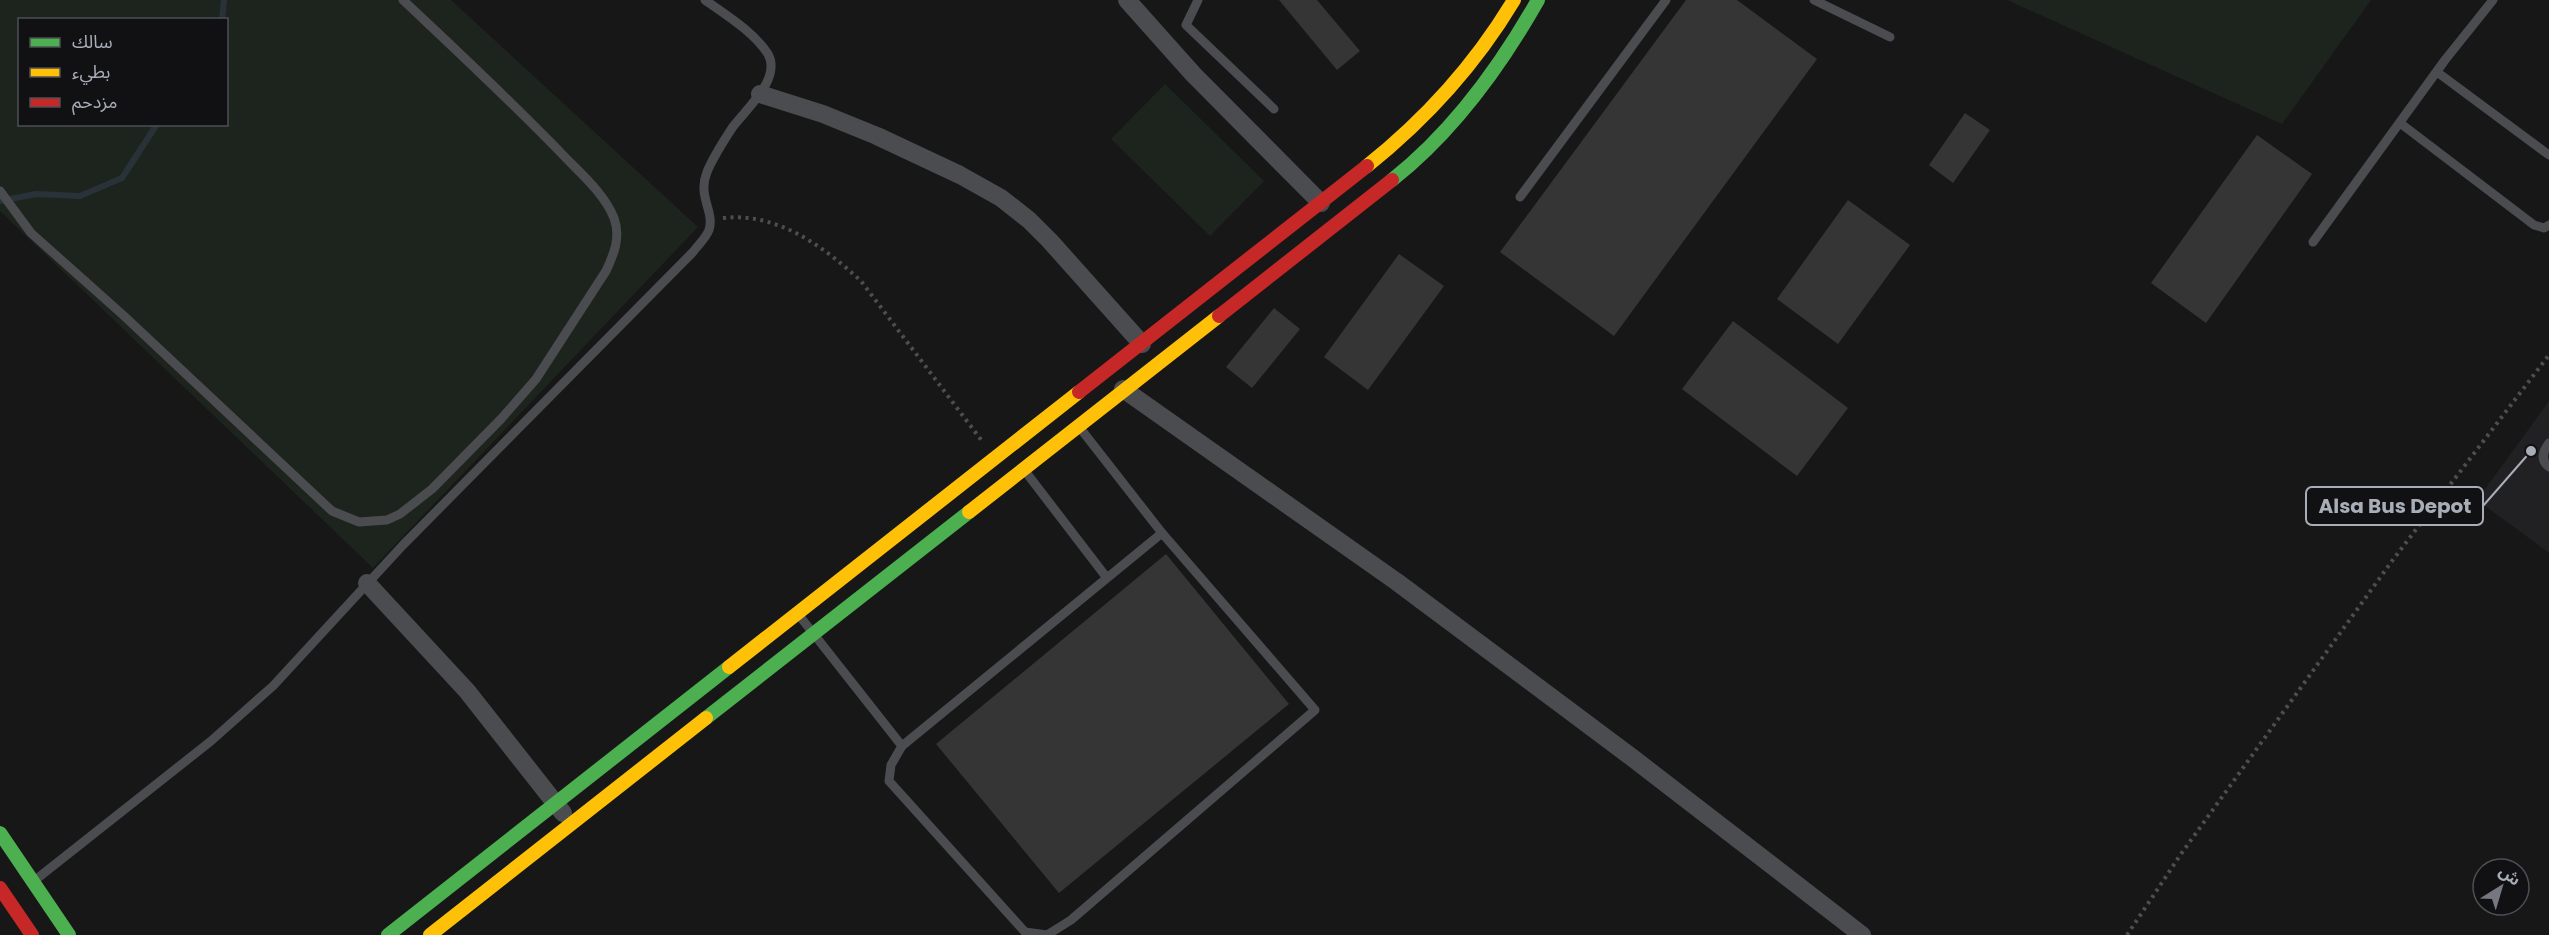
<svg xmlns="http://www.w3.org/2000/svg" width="2549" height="935" viewBox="0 0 2549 935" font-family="Poppins,'Noto Sans Arabic',sans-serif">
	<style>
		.built { fill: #212123 }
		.green { fill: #1d241e; fill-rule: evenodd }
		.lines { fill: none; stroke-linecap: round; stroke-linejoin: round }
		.stream { stroke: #2a3239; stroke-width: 6 }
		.building { fill: #353536 }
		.path { stroke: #4d4e52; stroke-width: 4; stroke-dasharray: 3 4.5; stroke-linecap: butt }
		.lane { stroke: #4b4c50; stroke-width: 9 }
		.street { stroke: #4b4c50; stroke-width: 18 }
		.fast { stroke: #4caf50; stroke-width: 14 }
		.slow { stroke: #ffc107; stroke-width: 14 }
		.jam { stroke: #c62828; stroke-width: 14 }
		.leader { fill: none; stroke: #a8adb8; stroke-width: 2 }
		.callout-dot { fill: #a8adb8; stroke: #111113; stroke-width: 2 }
		.callout { fill: #111113; stroke: #a8adb8; stroke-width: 2 }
		.callout-label { font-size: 20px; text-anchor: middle; font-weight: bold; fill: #a8adb8 }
	</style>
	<rect width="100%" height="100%" fill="#171717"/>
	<path class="built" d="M2549,401V553L2477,500Z"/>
	<path class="green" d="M0,0H451L698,227L373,568L0,211ZM20,20H226V124H20Z
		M2007,0H2371L2282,124Z
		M1165,84L1264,181L1210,236L1111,139Z"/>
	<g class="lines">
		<path class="stream" d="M222,20L224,0
			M0,201L36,194L80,196L122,178L157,124"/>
	</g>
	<path class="building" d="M1279,0H1317L1360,51L1337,70Z
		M1686,0H1737L1817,59L1614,336L1500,252Z
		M1965,113L1990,130L1953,183L1929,165Z
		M2257,135L2312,174L2206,323L2151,283Z
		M1848,200L1910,245L1838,344L1777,299Z
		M1399,254L1444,286L1368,390L1324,357Z
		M1274,308L1300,329L1252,388L1226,367Z
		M1733,321L1848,408L1797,476L1682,389Z
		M1166,554L1289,704L1059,893L936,744Z"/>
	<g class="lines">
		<path class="path" d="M723,218C777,212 823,246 861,281L982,441
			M2127,935L2181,854L2392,561L2549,355"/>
		<path class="lane" d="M1198,0L1186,25L1274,109
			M1814,0L1890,37
			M2437,72L2549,155
			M2400,123L2534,225L2544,228L2549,225
			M0,191L31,233L123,315L332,511L359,522L387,520L400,514L432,489L501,419L536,379L606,271C614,254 621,237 614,218C604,193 580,173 562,154C511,101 457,51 403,0
			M1520,197L1666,0
			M2313,242L2445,60L2493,0
			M1080,428L1162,533L1315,710L1071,920L1047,935L1025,932L889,781L891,765L902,746L1162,533
			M2549,443C2543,451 2540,460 2549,467
			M1025,471L1107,578
			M798,614L902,746
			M34,881L211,741L273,686L403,545L693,252C698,245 706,238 709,230C715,211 697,197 707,172C713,157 723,142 732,128C745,110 782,79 768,54C754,32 726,15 705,0"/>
		<path class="street" d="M1127,0L1193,74L1321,203
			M760,94L823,114L877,136L960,175L1001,198L1029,220L1050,241L1142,344
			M1123,389L1397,582L1634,759L1862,935
			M367,583L467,691L563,813"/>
		<path class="fast" d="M1392,180C1453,132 1500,67 1538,0
			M706,718L969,512
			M0,833L69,935
			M388,935L729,667"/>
		<path class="slow" d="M1367,166C1426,119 1475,65 1514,0
			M969,512L1219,316
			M729,667L1079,392
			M430,935L706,718"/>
		<path class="jam" d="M1219,316L1392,180
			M1079,392L1367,166
			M0,888L32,935"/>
	</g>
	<path class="leader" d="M2531 451L2483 506"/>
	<circle class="callout-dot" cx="2531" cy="451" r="6"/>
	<rect class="callout" x="2306" y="487" width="177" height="38" rx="6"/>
	<g class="callout-label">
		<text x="2395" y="513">Alsa Bus Depot</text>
	</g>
	<rect x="18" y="18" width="210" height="108" fill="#111113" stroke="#4d4f55" stroke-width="1.5"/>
	<rect x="30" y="38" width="30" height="9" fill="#4caf50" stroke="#4d4f55" stroke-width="1.5"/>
	<text x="72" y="48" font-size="18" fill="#a8adb8">سالك</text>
	<rect x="30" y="68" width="30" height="9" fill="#ffc107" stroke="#4d4f55" stroke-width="1.5"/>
	<text x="72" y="78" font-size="18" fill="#a8adb8">بطيء</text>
	<rect x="30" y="98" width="30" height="9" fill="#c62828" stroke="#4d4f55" stroke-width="1.5"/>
	<text x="72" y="108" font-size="18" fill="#a8adb8">مزدحم</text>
	<g transform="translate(2501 887) rotate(37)"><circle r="28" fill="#111113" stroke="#4d4f55" stroke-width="1.5"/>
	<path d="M0-4.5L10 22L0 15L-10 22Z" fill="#757880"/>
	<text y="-9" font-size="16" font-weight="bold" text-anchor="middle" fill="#a8adb8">ش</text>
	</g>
</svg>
